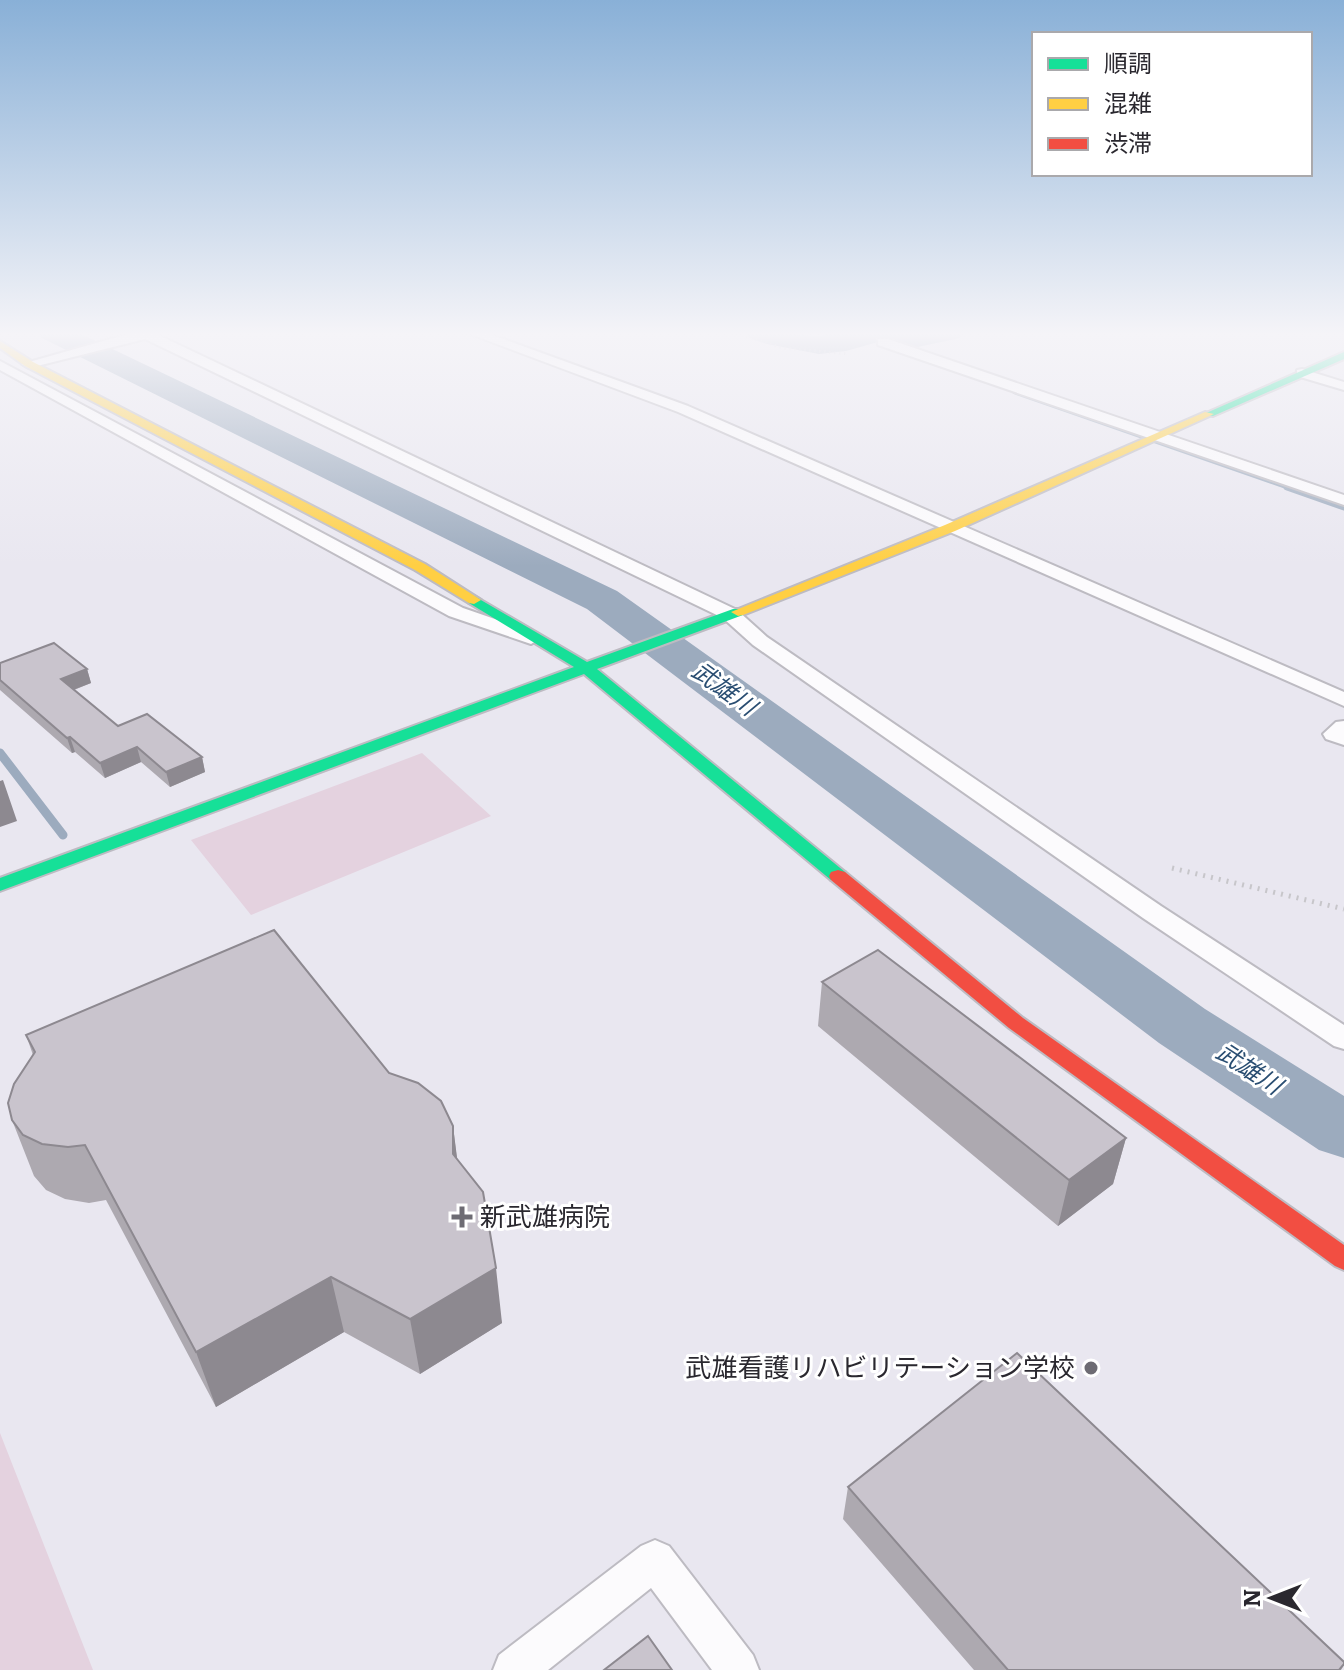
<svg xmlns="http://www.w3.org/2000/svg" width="1344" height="1670" viewBox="0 0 1344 1670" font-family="Literata,'Noto Sans JP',serif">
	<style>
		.green { fill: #e4d2df }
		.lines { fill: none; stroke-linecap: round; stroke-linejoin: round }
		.stream-far2 { stroke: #9cabbe; stroke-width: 5 }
		.stream-far1 { stroke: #9cabbe; stroke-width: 7 }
		.stream { stroke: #9cabbe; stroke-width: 9 }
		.river { fill: #9cabbe; fill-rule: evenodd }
		.street-casing { stroke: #bdbbc2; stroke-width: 4 }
		.fast-casing { stroke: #bdbbc2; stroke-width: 4 }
		.slow-casing { stroke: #bdbbc2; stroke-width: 4 }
		.jam-casing { stroke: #bdbbc2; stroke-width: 4 }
		.path-far1 { stroke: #c7c6ca; stroke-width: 3; stroke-dasharray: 1 4; stroke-linecap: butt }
		.path { stroke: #c7c6ca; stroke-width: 5; stroke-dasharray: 2 6; stroke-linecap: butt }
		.street { fill: #fcfbfd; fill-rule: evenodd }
		.fast { fill: #16e098; fill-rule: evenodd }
		.slow { fill: #ffcf43; fill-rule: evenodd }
		.jam { fill: #f24e42; fill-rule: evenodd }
		.wall { fill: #ada9b0 }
		.shaded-wall { fill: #8d8990 }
		.building { fill: #c9c4cd; stroke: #8d8990; stroke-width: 2 }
		.poi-dot { fill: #6d6b73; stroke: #fff; stroke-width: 3 }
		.labels { text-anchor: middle; stroke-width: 6; stroke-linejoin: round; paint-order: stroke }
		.water-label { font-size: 24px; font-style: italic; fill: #2a4e72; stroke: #fff }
		.near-poi-label { font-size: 26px; fill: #2a282f; stroke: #fff; text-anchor: start }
	</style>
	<rect width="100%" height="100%" fill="#e9e7f0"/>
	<path class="green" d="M422,753L491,816L251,915L191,840Z
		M0,1433L93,1670H0Z"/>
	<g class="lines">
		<path class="stream-far2" d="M892,346L913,339
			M1015,392L1293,489"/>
		<path class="stream-far1" d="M1287,487L1344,507"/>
		<path class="stream" d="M0,753L63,835"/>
		<path class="river" d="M38,332H77L617,591L1205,1009L1344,1096V1158L1319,1150L1159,1043L587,609L42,338Z
			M745,332L819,336L847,332H964L960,338L913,348L885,340L846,351L819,354L767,344L749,338Z"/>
		<defs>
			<path id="street" d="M135,332H152L737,610L767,637L1161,906L1344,1025V1049L1334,1046L1143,918L753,645L723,618L145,339L29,368L22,364Z
				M465,332H484L688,406L1344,692V706L678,412Z
				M878,339H888L1344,495V505L878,345Z
				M0,361L463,608L538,634L541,638L531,644L449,616L0,370Z
				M1302,369L1344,382V390L1297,376V370Z
				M1344,721V745L1326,739L1323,734L1336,722Z
				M655,1540L669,1546L753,1655L759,1670H712L651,1588L548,1670H493L499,1655L641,1546Z"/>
			<path id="fast" d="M1344,352V359L1213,416L1204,414Z
				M474,596L587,662L733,609H743V615L597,669L845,872L847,876L845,880H831L584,674L0,891V878L574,667L469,603L467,600Z"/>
			<path id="slow" d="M0,341L33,362L425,564L481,600L474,604L469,603L415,570L25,366L0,348Z
				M1205,412L1214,414L955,531L743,615L738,616L731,612L945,525Z"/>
			<path id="jam" d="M838,870L845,872L1023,1018L1344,1245V1270L1335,1266L1009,1028L831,880L829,876L831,872Z"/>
		</defs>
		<use href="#street" class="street-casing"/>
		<use href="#fast" class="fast-casing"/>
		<use href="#slow" class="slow-casing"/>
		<use href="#jam" class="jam-casing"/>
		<path class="path-far1" d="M732,332L783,348L849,354"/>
		<path class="path" d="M1172,868L1344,909"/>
		<use href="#street" class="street"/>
		<use href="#fast" class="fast"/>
		<use href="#slow" class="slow"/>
		<use href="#jam" class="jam"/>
	</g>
	<path class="wall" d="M0,663L87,669L91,683L74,690L118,726L202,757L205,772L170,787L141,762L105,778L75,752L72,753L0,690Z
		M822,982L1126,1138L1113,1184L1058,1226L818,1026Z
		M26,1035L389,1073L453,1126L457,1160L502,1323L420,1374L344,1332L216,1407L106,1200L89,1203L65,1199L46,1190L34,1176L12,1120L33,1055Z
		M848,1487L1344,1665L1341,1670H974L843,1519Z"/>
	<path class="shaded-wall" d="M87,669L91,683L65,693L61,679Z
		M70,737L75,752L72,753L67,738Z
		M137,747L141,762L105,778L100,763Z
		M202,757L205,772L170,787L166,772Z
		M3,780L17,821L0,827V781Z
		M453,1126L460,1181L453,1154Z
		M1126,1138L1113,1184L1058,1226L1069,1180Z
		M496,1268L502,1323L420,1374L410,1319Z
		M331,1277L344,1332L216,1407L196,1352Z"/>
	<path class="building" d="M54,643L87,669L61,679L118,726L147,714L202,757L166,772L137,747L100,763L70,737L67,738L0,680V663Z
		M274,930L389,1073L418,1083L441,1101L453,1126V1154L483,1192L496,1268L410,1319L331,1277L196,1352L85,1145L68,1147L42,1144L23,1135L12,1120L8,1103L14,1084L35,1052L26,1035Z
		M878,950L1126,1138L1069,1180L822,982Z
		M1017,1353L1344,1662V1664L1339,1670H1008L848,1487Z
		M648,1636L672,1670H604Z"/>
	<linearGradient id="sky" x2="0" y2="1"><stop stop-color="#89b0d7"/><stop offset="0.59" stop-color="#f5f4f8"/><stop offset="1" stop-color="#f5f4f8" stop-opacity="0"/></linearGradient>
	<rect width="1344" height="566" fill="url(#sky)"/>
	<g class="poi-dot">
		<path d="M458 1205h8v8h8v8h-8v8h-8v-8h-8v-8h8z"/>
		<circle cx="1091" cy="1368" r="8"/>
	</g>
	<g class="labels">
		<g class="water-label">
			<text transform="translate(724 689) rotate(36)" y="8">武雄川</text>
			<text transform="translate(1249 1069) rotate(33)" y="8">武雄川</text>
		</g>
		<g class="near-poi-label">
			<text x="480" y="1226">新武雄病院</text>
			<text x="1075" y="1377" text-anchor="end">武雄看護リハビリテーション学校</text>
		</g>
	</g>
	<rect x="1032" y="32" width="280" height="144" fill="#ffffff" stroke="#aaa9ac" stroke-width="2"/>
	<rect x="1048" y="58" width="40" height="12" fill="#16e098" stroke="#aaa9ac" stroke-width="2"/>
	<text x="1104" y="72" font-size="24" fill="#2a282f">順調</text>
	<rect x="1048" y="98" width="40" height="12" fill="#ffcf43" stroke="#aaa9ac" stroke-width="2"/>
	<text x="1104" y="112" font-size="24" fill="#2a282f">混雑</text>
	<rect x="1048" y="138" width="40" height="12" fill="#f24e42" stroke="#aaa9ac" stroke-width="2"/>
	<text x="1104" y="152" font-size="24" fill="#2a282f">渋滞</text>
	<g transform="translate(1272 1598) rotate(270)" stroke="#ffffff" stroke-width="6" paint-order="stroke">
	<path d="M0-6L14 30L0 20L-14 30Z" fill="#2a282f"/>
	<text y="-12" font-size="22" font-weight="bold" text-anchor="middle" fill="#2a282f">N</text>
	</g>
</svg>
